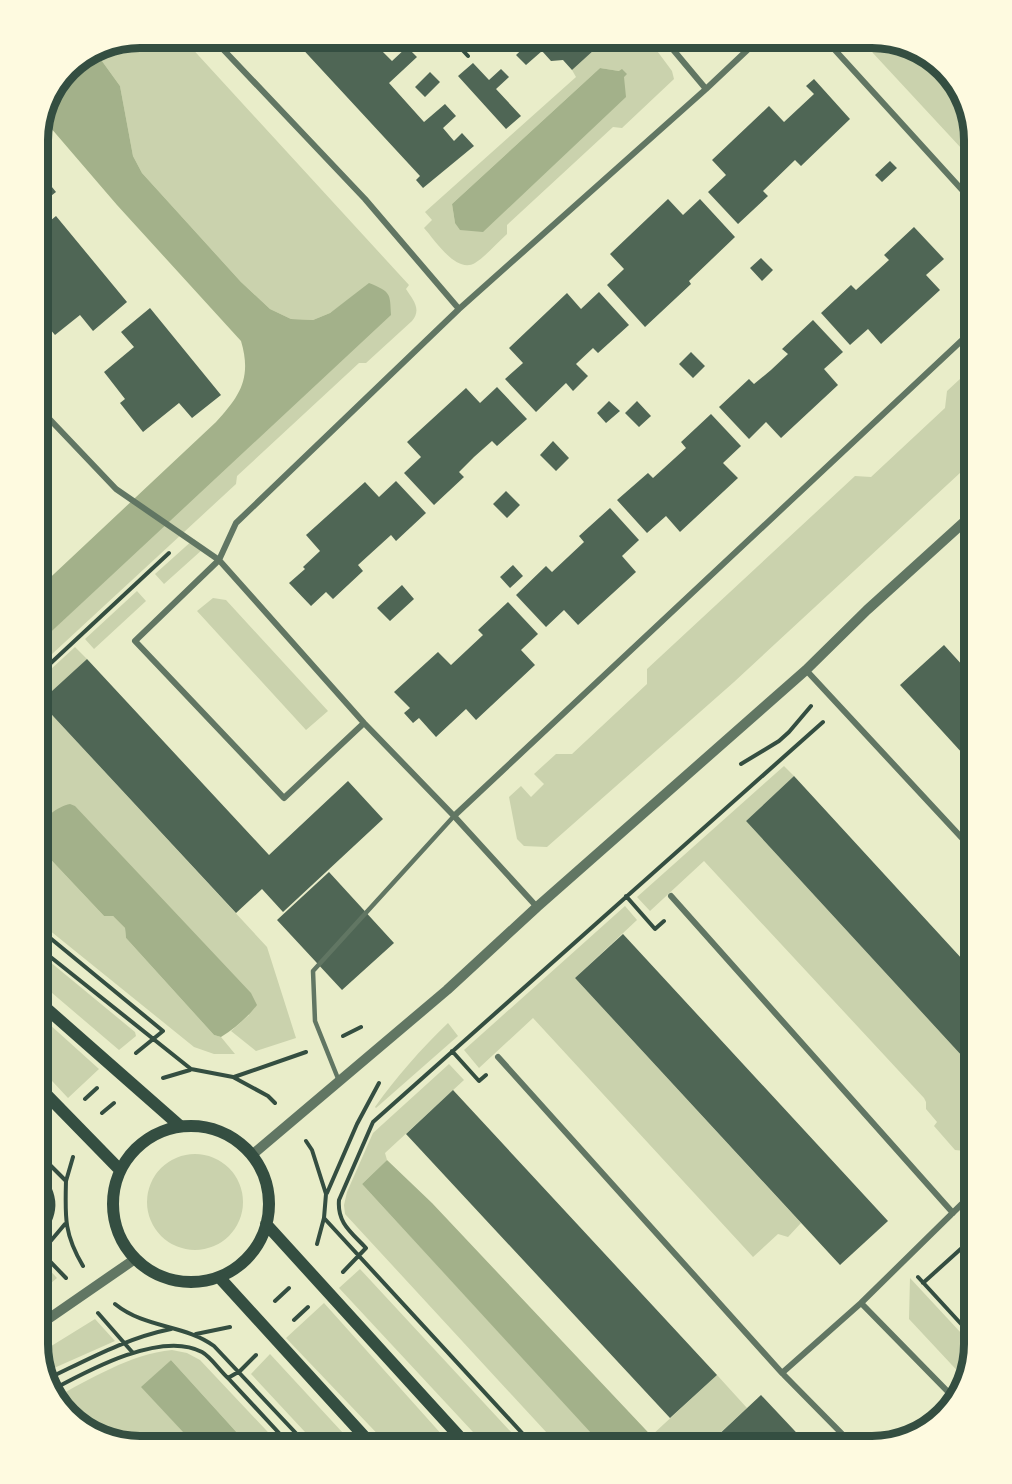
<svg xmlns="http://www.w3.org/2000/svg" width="1012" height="1484" viewBox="0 0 1012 1484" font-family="Barlow,sans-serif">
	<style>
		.green { fill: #cad2ad; fill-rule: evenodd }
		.water { fill: #a3b18a }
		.building { fill: #4f6655 }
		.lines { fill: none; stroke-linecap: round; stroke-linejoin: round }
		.path { stroke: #344e41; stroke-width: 4 }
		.service { stroke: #617663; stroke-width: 4.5 }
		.minor { stroke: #617663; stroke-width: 6 }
		.tertiary { stroke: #617663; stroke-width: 10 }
		.secondary { stroke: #344e41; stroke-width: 12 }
		.rim { fill: none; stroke: #344e41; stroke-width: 8 }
	</style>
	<rect width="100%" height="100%" fill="#e9edc9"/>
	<path class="green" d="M859,38H879L929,55L961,89L974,140V162Z
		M720,39L707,51C699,51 692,46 686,40Z
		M605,40H609L616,46L623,40H649L672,71L674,79L622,128L613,127L507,225V234C497,243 486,256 475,263C456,274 435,240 424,228L432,220L425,212L576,77L572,70ZM600,68L619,71L455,223L452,204Z
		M188,44L409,285L406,289C413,300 422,309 412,321L366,363H359L237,476L236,484L38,667V644L163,526L370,284L330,313L313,320L291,319L270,309L241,282L142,173L133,156L120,86L94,50L101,45Z
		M974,366V460L734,682L547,847L524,846L517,839L509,797L521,786L531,797L544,784L534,774L556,754H572L647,684V669L855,476L871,477L945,408L947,391Z
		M194,539L203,549L164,584L155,574Z
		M137,591L146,601L94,649L85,639Z
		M213,598L226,600L328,711L306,730L197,611Z
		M75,647L87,659L41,703L267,947L296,1038L256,1051L231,1031L249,1015L51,814L38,831V681Z
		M784,766L794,776L746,821L974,1069V1142L965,1151L955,1150L934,1126L937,1122L926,1109V1102L924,1098L704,861L650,911L637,897Z
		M38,846L104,916H113L125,928L126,938L214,1035L221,1037L235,1054H214L194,1047L38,921Z
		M625,906L637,920L575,978L801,1223L788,1237L778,1234L753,1257L533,1018L479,1068L464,1050Z
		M38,952L135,1032L136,1036L119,1050L38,981Z
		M38,1014L99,1069L68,1098L38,1066Z
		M448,1023L458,1036L376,1108L375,1107C397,1076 421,1049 448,1023Z
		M449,1064L464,1080L385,1153L387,1160L362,1184L604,1446H559L345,1214L344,1205L347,1192L373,1133Z
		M38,1100L50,1113L38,1125Z
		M147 1202a48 48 0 1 1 96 0a48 48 0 1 1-96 0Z
		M38,1179C51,1198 52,1211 38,1230Z
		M43,1263L57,1278L38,1294V1269Z
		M360,1269L524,1446H486L339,1288Z
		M910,1278L974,1347L965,1379L909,1319Z
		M324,1303L452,1446H389L286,1338Z
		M95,1319L115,1341L45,1372L40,1353Z
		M172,1350L187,1353L200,1360L281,1446H249L171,1360L142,1387L196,1446H133L83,1429L54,1398C91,1379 130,1354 172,1350Z
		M270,1354L355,1446H318L251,1374Z
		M717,1375L747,1408L706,1446H661L651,1436Z"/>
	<path class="water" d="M94,50L120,86L133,156L142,173L241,282L270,309L291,319L313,320L330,313L369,283C391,292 390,293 391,315L38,644V589L216,422C240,396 252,378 241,341L117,205L44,120L68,67Z
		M600,68L619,71L622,69L627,74L624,77L626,97L483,232L460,230L455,223L452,204Z
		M70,804L75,806L251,993L257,1005C246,1019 235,1028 221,1037L214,1035L126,938L125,928L113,916H104L38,846C38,842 36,835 38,831C41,819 58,806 70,804Z
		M387,1160L432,1203L661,1446H603L362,1184Z
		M171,1360L249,1446H196L141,1387Z"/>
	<path class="building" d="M605,40L572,70L563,60L551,61L542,51L526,65L516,55L531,41Z
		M383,42L378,47L392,61L407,47L417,57L389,83L424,122L445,104L456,116L443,128L454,141L462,133L474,146L423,188L416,180L420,176L297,43H351L355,47L359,43Z
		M473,63L489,80L501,69L509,77L496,89L521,116L506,129L458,76Z
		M430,72L440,82L425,97L415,87Z
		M814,79L850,119L801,166L795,160L763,191L768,196L738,224L708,192L726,175L712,160L769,106L784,122L814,94L806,86Z
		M890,161L897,168L882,182L875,175Z
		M38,170L56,192L38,206Z
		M668,199L683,215L700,199L735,237L689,281L691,284L645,327L607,285L624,269L610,254Z
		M56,216L127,302L93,331L80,315L55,335L38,315V231Z
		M914,227L944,259L926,275L940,290L881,344L868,329L850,345L821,313L851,285L856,290L889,260L884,255Z
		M761,258L773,270L762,281L750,268Z
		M599,292L629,325L598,353L593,348L576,364L588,376L573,391L566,383L536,412L505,379L523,363L509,348L567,293L581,309Z
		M150,308L221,395L192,418L179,403L143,432L120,403L125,399L104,372L134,347L121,332Z
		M813,320L843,352L824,369L838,385L781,438L766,422L749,439L719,407L749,379L754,384L771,370L788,354L782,349Z
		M691,352L705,366L693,378L679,364Z
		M497,387L527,419L497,446L492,441L474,457L459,472L464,477L434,505L404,473L421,457L407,442L466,388L480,403Z
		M609,401L620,411L606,423L597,413Z
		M637,401L651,416L639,427L625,413Z
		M711,414L741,446L723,463L738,478L680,532L666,516L647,533L617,500L648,473L653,478L686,448L681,442Z
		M553,441L569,458L556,471L540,455Z
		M396,481L426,513L396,541L391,535L358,565L363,571L333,599L326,592L311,606L289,583L305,569L303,567L320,551L306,535L365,482L379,497Z
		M506,491L520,505L507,518L493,504Z
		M610,508L639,540L622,556L636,572L578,625L564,610L546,627L516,595L546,566L552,572L584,542L579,536Z
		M513,565L523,576L510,588L500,577Z
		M402,585L414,599L390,621L377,608Z
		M974,597V609L968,603Z
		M508,602L538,634L521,650L535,665L476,720L466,709L436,737L419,718L413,723L404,713L410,708L394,692L438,652L451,665L483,635L478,630Z
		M944,645L974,678V766L900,685Z
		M87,659L269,855L348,781L383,819L283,912L262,889L236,913L40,702Z
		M794,776L974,972V1069L746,821Z
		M329,872L394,943L342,990L277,920Z
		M623,934L888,1221L840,1265L575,978Z
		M453,1090L717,1375L670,1418L406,1134Z
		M974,1250V1272L964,1260Z
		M761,1395L809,1446H720L714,1439Z"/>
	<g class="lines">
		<path class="path" d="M455,42L468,56
			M38,675L169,553
			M741,764L779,741L789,732L811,706
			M626,896L655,929L664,921
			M38,928L163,1031L136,1053
			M38,947L191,1069L233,1077L268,1096L275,1103
			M343,1036L361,1027
			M452,1051L479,1081L486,1075
			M234,1077L306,1052
			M163,1078L190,1070
			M85,1099L97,1088
			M102,1113L114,1103
			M38,1140L48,1132
			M306,1141L312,1150L326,1194L324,1218L534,1446
			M38,1153L66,1181C65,1217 64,1234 83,1266
			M66,1181L73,1157
			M327,1193L357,1124L379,1083
			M38,1240C57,1216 60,1196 38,1171
			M317,1244L324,1218
			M38,1249L66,1278
			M38,1256L65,1224
			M343,1272L366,1248C351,1232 337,1223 339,1200L373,1122L823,722
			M918,1277L974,1338
			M923,1283L974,1237
			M275,1301L289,1288
			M115,1304C146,1329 184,1324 214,1346L308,1446
			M98,1313L133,1353
			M294,1320L308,1307
			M196,1334L230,1327
			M228,1378L291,1446
			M47,1379C87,1360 126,1338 171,1329
			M50,1391C87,1371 161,1330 202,1352C211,1357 220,1371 228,1378L240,1371L256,1355"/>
		<path class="service" d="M339,1081L315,1021L313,971L454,816"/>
		<path class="minor" d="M824,38L974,203
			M665,40L706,89
			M218,44L365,199L459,309
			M38,407L116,489L219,560L236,523L459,309L706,89L759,39
			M806,670L974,851
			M364,723L284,798L135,641L219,560L364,723L454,816L537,907
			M454,816L974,329
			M671,896L953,1213
			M498,1057L782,1373L854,1446
			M861,1303L956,1400
			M782,1373L861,1303L974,1192"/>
		<path class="tertiary" d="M252,1155L447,990L537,907L806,670L867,610L974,513
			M38,1326L135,1259"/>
		<path class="secondary" d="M38,1001L180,1126
			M38,1086L120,1170
			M113 1204a78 78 0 1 1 156 0a78 78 0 1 1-156 0Z
			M266,1224L468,1446
			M219,1277L373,1446"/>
	</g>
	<path d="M0 0H1012V1484H0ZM140 48H872A92 92 0 0 1 964 140V1344A92 92 0 0 1 872 1436H140A92 92 0 0 1 48 1344V140A92 92 0 0 1 140 48Z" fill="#fefae0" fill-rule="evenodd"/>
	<path class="rim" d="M140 48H872A92 92 0 0 1 964 140V1344A92 92 0 0 1 872 1436H140A92 92 0 0 1 48 1344V140A92 92 0 0 1 140 48Z"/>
</svg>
